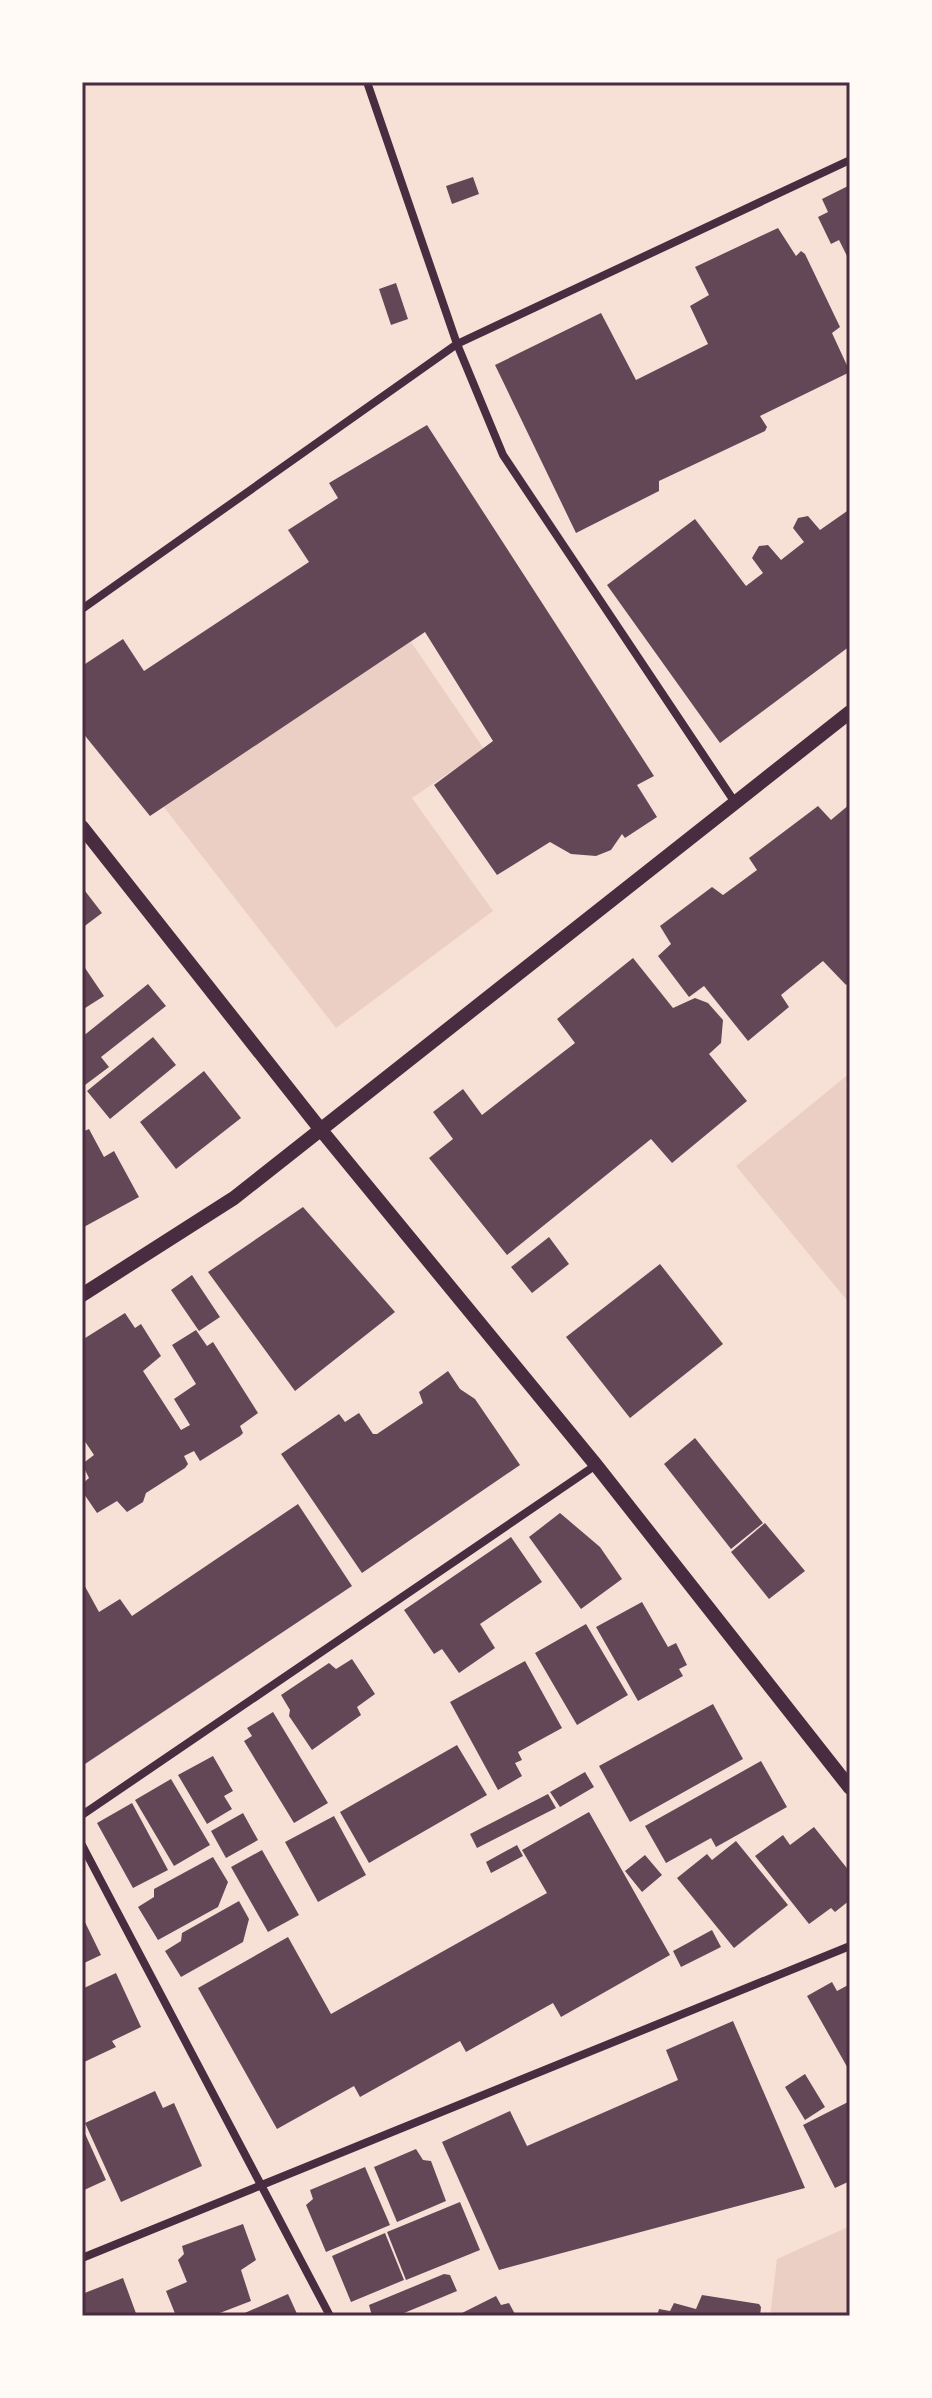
<svg xmlns="http://www.w3.org/2000/svg" width="932" height="2398" viewBox="0 0 932 2398" font-family="Cabin,sans-serif">
	<style>
		.green { fill: #ebcfc5 }
		.building { fill: #644757 }
		.lines { fill: none; stroke-linecap: round; stroke-linejoin: round }
		.minor { stroke: #4a2c40; stroke-width: 8 }
		.tertiary { stroke: #4a2c40; stroke-width: 14 }
		.neatline { fill: none; stroke: #4a2c40; stroke-width: 3 }
	</style>
	<rect width="100%" height="100%" fill="#f7e1d7"/>
	<path class="green" d="M411,642L484,749L412,798L493,911L336,1028L163,806Z
		M850,1073V1304L736,1166Z
		M850,2226V2316H770L777,2259Z"/>
	<path class="building" d="M473,177L479,194L452,204L446,186Z
		M850,185V257L848,258L839,240L831,244L818,217L828,212L822,199Z
		M778,228L796,256L801,251L805,254L840,327L832,333L850,372L760,416L767,427L765,431L659,481V491L576,533L495,365L601,313L636,380L708,344L690,306L709,295L695,267Z
		M396,283L408,319L391,325L379,289Z
		M427,425L654,776L637,785L657,817L625,838L622,834L611,850L596,856L571,854L550,842L497,875L434,785L493,741L425,632L150,816L82,732V666L123,639L144,671L309,562L288,530L338,498L329,483Z
		M850,509V646L720,743L607,585L695,519L746,586L763,573L752,558L759,546L768,545L781,560L804,542L793,528L798,518L808,516L820,530Z
		M850,804V981L846,985L823,961L781,995L789,1007L748,1041L704,986L689,997L658,956L671,944L660,926L712,887L723,895L757,870L749,858L818,806L831,820Z
		M82,887L102,913L82,928Z
		M633,958L673,1008L695,998L708,1003L723,1020L721,1043L709,1054L747,1101L672,1163L651,1139L507,1255L429,1158L453,1139L433,1112L463,1089L482,1115L575,1043L557,1019Z
		M85,968L104,996L82,1010V970Z
		M148,984L166,1006L101,1057L109,1067L85,1085L82,1081V1037Z
		M153,1037L176,1065L110,1119L87,1091Z
		M204,1071L241,1118L176,1169L140,1122Z
		M89,1129L104,1157L114,1151L139,1197L82,1228V1132Z
		M303,1207L395,1312L295,1391L208,1272Z
		M549,1237L569,1264L532,1293L511,1267Z
		M660,1264L723,1344L630,1418L566,1337Z
		M192,1275L220,1317L199,1331L171,1290Z
		M125,1313L135,1328L141,1324L161,1356L143,1371L181,1430L190,1425L174,1399L196,1384L172,1345L196,1330L207,1346L213,1342L258,1413L240,1426L243,1433L240,1436L200,1461L194,1451L184,1456L188,1464L185,1468L146,1493L143,1502L127,1512L117,1501L97,1513L82,1491V1484L89,1478L82,1464L94,1455L82,1437V1340Z
		M448,1371L460,1389L475,1399L520,1465L362,1573L281,1454L339,1414L345,1422L359,1413L373,1434H377L423,1403L419,1392Z
		M695,1438L763,1523L731,1549L664,1464Z
		M298,1504L352,1586L82,1766V1581L99,1612L120,1599L132,1616Z
		M560,1513L600,1547L622,1579L581,1609L529,1537Z
		M765,1523L805,1571L769,1599L731,1552Z
		M511,1537L542,1582L480,1624L495,1648L459,1673L442,1649L434,1654L404,1610Z
		M642,1602L668,1647L676,1643L687,1665L679,1669L683,1676L638,1701L596,1627Z
		M586,1624L628,1695L577,1725L535,1653Z
		M352,1659L375,1694L357,1707L361,1715L312,1750L289,1716L290,1710L281,1695L329,1663L336,1669Z
		M525,1661L562,1728L518,1752L522,1760L515,1763L522,1776L498,1790L450,1702Z
		M713,1704L743,1759L630,1822L599,1766Z
		M273,1712L328,1803L294,1823L244,1741L252,1736L247,1728Z
		M457,1745L487,1795L369,1863L340,1812Z
		M213,1756L233,1791L224,1796L232,1809L207,1824L178,1775Z
		M761,1761L787,1807L716,1847L711,1838L666,1863L645,1826Z
		M585,1772L594,1787L560,1807L550,1792Z
		M171,1779L210,1845L174,1866L135,1800Z
		M548,1794L556,1808L477,1848L470,1834Z
		M132,1803L168,1870L133,1888L97,1823Z
		M589,1812L670,1955L561,2017L553,2003L466,2052L460,2041L360,2097L354,2086L277,2129L198,1988L288,1937L331,2014L547,1893L522,1850Z
		M243,1813L258,1840L226,1858L211,1831Z
		M334,1816L366,1875L318,1902L285,1842Z
		M814,1827L850,1872V1900L835,1912L831,1908L809,1924L755,1856L783,1835L790,1845Z
		M736,1841L788,1905L734,1948L677,1878L707,1854L712,1860Z
		M517,1845L523,1856L491,1873L486,1862Z
		M262,1850L299,1915L268,1932L231,1867Z
		M645,1855L662,1875L642,1892L625,1871Z
		M213,1857L228,1882L218,1907L158,1940L138,1907L154,1897V1889Z
		M239,1901L249,1919L243,1942L181,1977L165,1951L181,1941L182,1933Z
		M82,1916L101,1955L82,1964Z
		M712,1930L721,1947L681,1967L673,1951Z
		M116,1973L141,2027L112,2041L116,2047L82,2063V1989Z
		M832,1982L837,1991L850,1984V2072L807,1996Z
		M733,2021L805,2188L499,2270L442,2142L510,2111L527,2146L678,2080L666,2050Z
		M805,2074L825,2107L805,2120L785,2087Z
		M155,2091L163,2108L174,2103L202,2166L121,2202L85,2123Z
		M850,2101V2181L835,2188L803,2125Z
		M82,2127L106,2180L82,2191Z
		M416,2149L423,2160L431,2161L446,2201L397,2222L374,2167Z
		M365,2167L390,2225L326,2252L306,2205L313,2199L310,2190Z
		M460,2202L480,2250L406,2280L387,2232Z
		M243,2224L256,2260L241,2270L251,2301L212,2316H176L166,2291L187,2282L178,2260L184,2254L182,2246Z
		M385,2233L404,2280L351,2302L332,2256Z
		M444,2274L450,2275L457,2291L397,2316H372L369,2305Z
		M123,2278L137,2316H82V2294Z
		M288,2294L298,2316H238Z
		M702,2295L759,2304L761,2307L760,2316H657L659,2309L670,2311L674,2303L696,2309Z
		M496,2296L501,2305L509,2303L516,2316H456Z"/>
	<g class="lines">
		<path class="minor" d="M367,82L457,344L503,455L734,801
			M82,609L457,344L850,160
			M82,1815L596,1465
			M82,1845L330,2316
			M82,2258L850,1946"/>
		<path class="tertiary" d="M82,827L321,1130L596,1465L850,1788
			M82,1295L234,1198L850,712"/>
	</g>
	<rect width="932" height="2398" fill="none" stroke="#fffaf5" stroke-width="168"/>
	<rect x="84" y="84" width="764" height="2230" class="neatline"/>
</svg>
